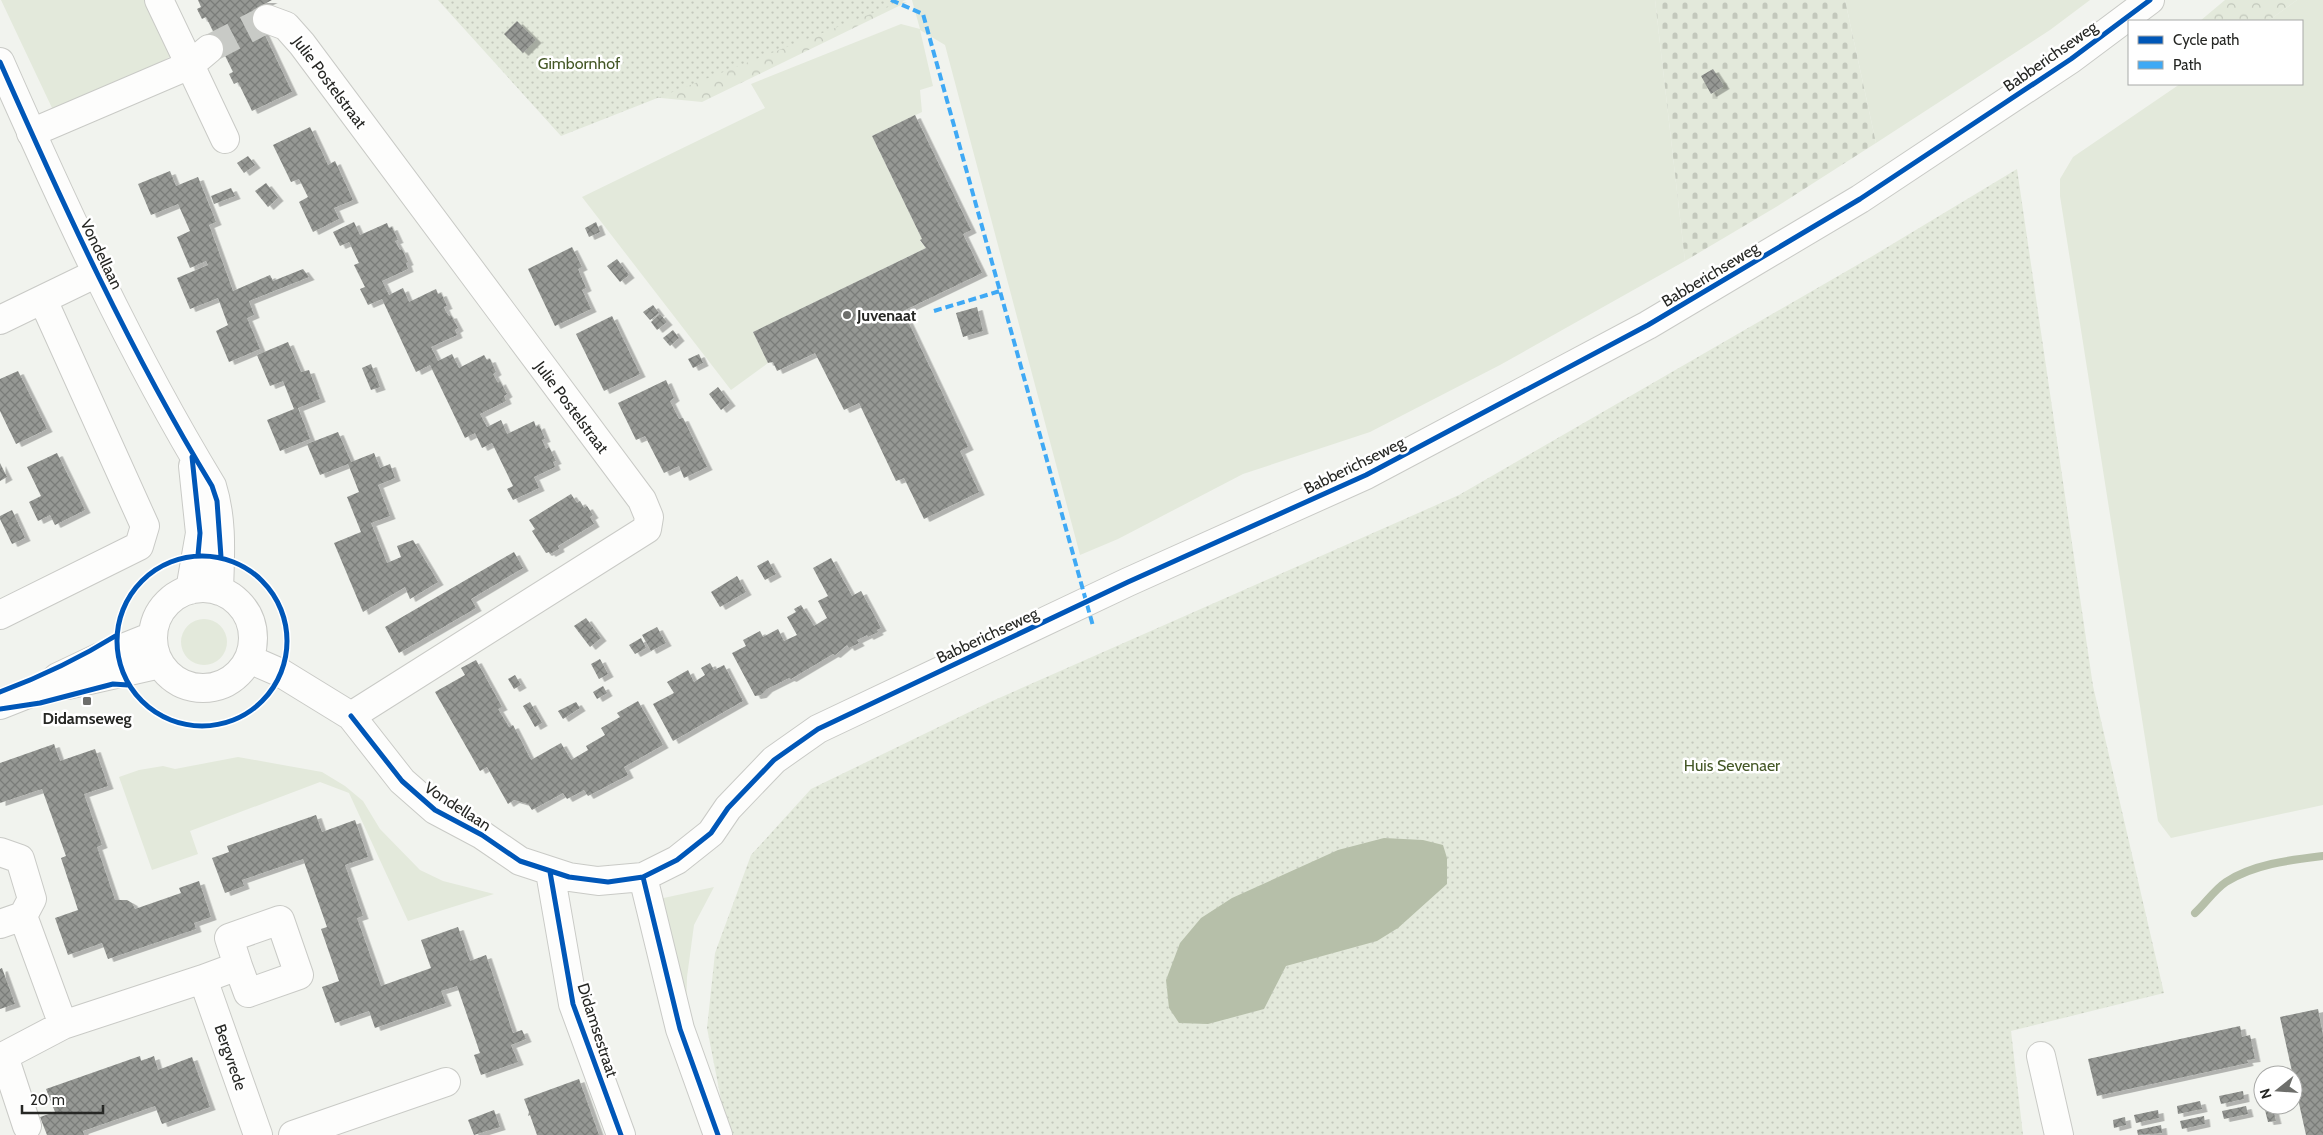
<svg xmlns="http://www.w3.org/2000/svg" width="2323" height="1135" font-family="Cabin,sans-serif">
<style>
.grass{fill:#e3e9db}
.forest{fill:url(#forest-crowns)}
.cemetery{fill:url(#cemetery-stones)}
.park{fill:url(#park-dots)}
.water{fill:#b6bfa9}
.lines{fill:none;stroke-linecap:round;stroke-linejoin:round}
.stream{stroke:#b6bfa9;stroke-width:8}
.building{fill:url(#building-cross-hatch);filter:url(#shadow)}
.street-tunnel{stroke:#c8cac6;stroke-width:28;stroke-dasharray:28 14;stroke-linecap:butt}
.street-casing{stroke:#c9cac6;stroke-width:30}
.secondary-casing{stroke:#c9cac6;stroke-width:30}
.street{stroke:#fdfdfc;stroke-width:28}
.secondary{stroke:#fdfdfc;stroke-width:28}
.quiet{stroke:#3fa9f5;stroke-width:4;stroke-dasharray:8 4;stroke-linecap:butt}
.cycleway-casing{stroke:#fff;stroke-width:8}
.cycleway{stroke:#0057b8;stroke-width:5}
.poi-dot{fill:#6d6e6b;stroke:#fff;stroke-width:2}
.labels{text-anchor:middle;stroke-width:5;stroke-linejoin:round;paint-order:stroke}
.street-label{font-size:16px;fill:#262724;stroke:#fff}
.park-label{font-size:16px;fill:#445726;stroke:#fff}
.poi-label{font-size:16px;font-weight:bold;fill:#262724;stroke:#fff;text-anchor:start}
</style>
<defs>
<pattern id="forest-crowns" width="20" height="18" patternUnits="userSpaceOnUse" patternTransform="scale(1.25)"><rect width="20" height="18" fill="#e3e9db"/><path d="M2 6a3 3 0 1 1 6 0M12 15a3 3 0 1 1 6 0" fill="none" stroke="#c3c8bc"/></pattern>
<pattern id="cemetery-stones" width="16" height="16" patternUnits="userSpaceOnUse" patternTransform="scale(1.25)"><rect width="16" height="16" fill="#e3e9db"/><path d="M2 7V4a2 2 0 0 1 4 0v3zM10 15v-3a2 2 0 0 1 4 0v3z" fill="#c3c8bc"/></pattern>
<pattern id="park-dots" width="8" height="8" patternUnits="userSpaceOnUse" patternTransform="scale(1.25)"><rect width="8" height="8" fill="#e3e9db"/><path d="M2 2h.1M6 6h.1" fill="none" stroke="#c3c8bc" stroke-width="1.8" stroke-linecap="round"/></pattern>
<pattern id="building-cross-hatch" width="8" height="8" patternUnits="userSpaceOnUse" patternTransform="scale(1.25)"><rect width="8" height="8" fill="#969894"/><path d="M0 0l8 8M0 8l8-8" fill="none" stroke="#7a7c79"/></pattern>
<filter id="shadow"><feDropShadow dx="5.5" dy="3" stdDeviation="0" flood-color="#0004"/></filter>
</defs>
<rect width="100%" height="100%" fill="#f1f3ee"/>
<!-- grass -->
<path class="grass" d="M 1,0 L 145,0 L 171,56 L 114,90 L 53,110 Z
M 912,0 L 1655,0 L 1685,261 L 1500,365 L 1370,432 L 1243,474 L 1118,539 L 1080,555 L 945,45 L 920,30 L 933,86 L 920,90 L 922,112 L 872,136 L 922,239 L 920,241 L 926,248 L 753,332 L 768,363 L 731,390 L 582,197 L 765,108 L 751,84 L 901,24 L 920,29 Z
M 1845,0 L 2090,0 L 2050,30 L 1876,143 Z
M 2297,0 L 2323,0 L 2323,805 L 2171,838 L 2158,821 L 2060,196 L 2060,179 L 2073,157 L 2180,84 L 2302,84 L 2302,21 L 2268,21 Z
M181 642a23 23 0 1 1 46 0a23 23 0 1 1-46 0Z
M 238,757 L 322,772 L 345,786 L 363,801 L 380,829 L 420,870 L 443,881 L 494,894 L 408,921 L 349,793 L 320,782 L 190,831 L 198,854 L 152,870 L 119,777 L 139,770 L 163,766 L 175,769 Z
M 714,887 L 694,925 L 687,977 L 686,1013 L 659,899 Z"/>
<!-- forest -->
<path class="forest" d="M 800,0 L 907,2 L 702,102 L 620,94 Z
M 2225,0 L 2297,0 L 2268,21 L 2200,21 Z"/>
<!-- cemetery -->
<path class="cemetery" d="M 1655,0 L 1845,0 L 1876,143 L 1776,207 L 1685,261 Z"/>
<!-- park -->
<path class="park" d="M 438,0 L 906,0 L 561,136 Z
M 2017,169 L 2093,686 L 2164,993 L 2011,1031 L 2023,1135 L 728,1135 L 707,1028 L 715,953 L 751,855 L 811,789 L 990,702 L 1459,495 L 1871,257 Z"/>
<!-- water -->
<path class="water" d="M 1384,838 L 1423,840 L 1443,845 L 1447,858 L 1447,884 L 1398,928 L 1377,941 L 1286,966 L 1264,1009 L 1208,1024 L 1179,1023 L 1169,1008 L 1166,980 L 1180,943 L 1201,918 L 1232,898 L 1338,850 Z"/>
<g class="lines">
<!-- stream -->
<path class="stream" d="M 2195,913 C 2205,904 2214,890 2226,882 C 2254,864 2290,860 2323,856"/>
</g>
<!-- building -->
<path class="building" d="M 198,0 L 272,0 L 253,10 L 292,92 L 252,111 L 238,82 L 234,84 L 229,74 L 233,72 L 206,17 L 202,19 L 197,9 L 201,7 Z
M 517,21 L 536,40 L 523,53 L 504,34 Z
M 1713,69 L 1724,86 L 1711,94 L 1701,76 Z
M 915,115 L 971,230 L 963,234 L 982,273 L 903,311 L 968,447 L 960,451 L 979,492 L 924,519 L 904,478 L 896,481 L 859,403 L 844,410 L 815,353 L 777,371 L 773,362 L 768,363 L 753,332 L 926,248 L 920,240 L 922,239 L 872,136 Z
M 310,127 L 328,165 L 335,161 L 353,200 L 334,208 L 339,219 L 313,232 L 299,202 L 308,197 L 299,179 L 291,182 L 273,145 Z
M 248,156 L 255,165 L 244,173 L 237,163 Z
M 170,171 L 176,186 L 198,177 L 216,222 L 209,225 L 233,291 L 270,275 L 273,281 L 303,269 L 309,277 L 249,301 L 254,315 L 247,318 L 260,349 L 229,362 L 216,331 L 228,325 L 218,298 L 190,309 L 177,278 L 208,265 L 206,261 L 190,268 L 177,237 L 190,231 L 178,204 L 151,215 L 138,184 Z
M 266,183 L 278,198 L 268,207 L 255,191 Z
M 231,188 L 235,196 L 214,204 L 211,196 Z
M 354,222 L 360,235 L 387,223 L 389,228 L 392,227 L 398,240 L 395,241 L 400,250 L 402,249 L 408,262 L 406,263 L 408,269 L 382,281 L 389,295 L 403,288 L 409,302 L 436,289 L 438,294 L 441,293 L 447,306 L 444,307 L 446,312 L 449,316 L 451,315 L 458,328 L 455,330 L 457,335 L 431,347 L 438,361 L 452,354 L 459,368 L 484,355 L 487,360 L 490,359 L 496,372 L 493,374 L 498,383 L 500,381 L 507,394 L 504,396 L 506,401 L 480,414 L 487,427 L 501,420 L 507,434 L 534,421 L 536,427 L 539,425 L 545,439 L 542,440 L 546,449 L 549,447 L 556,461 L 553,462 L 555,467 L 534,477 L 539,488 L 513,500 L 507,489 L 513,486 L 492,443 L 482,448 L 475,433 L 465,438 L 430,365 L 416,372 L 382,299 L 368,305 L 360,289 L 365,287 L 354,265 L 359,263 L 349,242 L 340,246 L 333,232 Z
M 596,222 L 600,232 L 589,237 L 585,228 Z
M 572,247 L 582,267 L 578,269 L 586,288 L 582,290 L 591,309 L 555,326 L 528,269 Z
M 617,259 L 629,275 L 620,282 L 607,266 Z
M 653,305 L 659,313 L 650,320 L 643,312 Z
M 977,307 L 983,331 L 963,337 L 956,313 Z
M 660,314 L 667,322 L 657,330 L 651,322 Z
M 612,316 L 640,374 L 604,391 L 576,334 Z
M 673,330 L 679,338 L 670,346 L 663,338 Z
M 288,342 L 301,372 L 309,370 L 320,399 L 298,408 L 310,439 L 280,451 L 267,420 L 294,409 L 283,381 L 270,386 L 257,355 Z
M 699,354 L 703,363 L 693,368 L 688,359 Z
M 371,364 L 380,387 L 371,390 L 362,368 Z
M 18,371 L 47,429 L 16,444 L 0,411 L 0,379 Z
M 666,380 L 674,398 L 670,401 L 679,419 L 683,418 L 707,467 L 684,478 L 679,466 L 664,473 L 645,436 L 636,440 L 618,403 Z
M 718,387 L 730,403 L 721,410 L 709,394 Z
M 338,432 L 351,462 L 374,453 L 380,468 L 390,464 L 395,478 L 378,485 L 390,516 L 371,523 L 387,563 L 401,557 L 397,546 L 413,540 L 438,582 L 410,599 L 405,587 L 363,612 L 334,543 L 361,532 L 347,497 L 359,492 L 348,464 L 320,475 L 307,444 Z
M 57,453 L 85,510 L 55,525 L 50,515 L 38,521 L 29,502 L 41,496 L 27,467 Z
M 0,463 L 7,477 L 0,481 Z
M 571,494 L 577,503 L 580,501 L 584,508 L 587,506 L 593,515 L 590,517 L 594,524 L 558,546 L 559,549 L 550,554 L 549,552 L 546,553 L 532,531 L 535,529 L 529,520 Z
M 12,510 L 25,538 L 12,544 L 0,519 L 0,516 Z
M 514,552 L 523,568 L 471,599 L 476,608 L 399,653 L 385,627 Z
M 831,558 L 852,596 L 861,591 L 881,628 L 877,630 L 878,632 L 868,637 L 867,635 L 857,640 L 859,643 L 849,648 L 847,645 L 835,655 L 833,654 L 791,679 L 789,678 L 767,689 L 761,695 L 755,696 L 732,653 L 746,646 L 743,640 L 760,631 L 763,637 L 778,629 L 784,641 L 797,635 L 787,617 L 796,612 L 794,609 L 801,605 L 814,626 L 827,618 L 818,601 L 828,596 L 813,568 Z
M 768,560 L 776,574 L 765,580 L 757,566 Z
M 737,576 L 746,592 L 720,607 L 711,592 Z
M 586,618 L 601,638 L 590,647 L 574,626 Z
M 657,627 L 666,643 L 651,651 L 642,635 Z
M 641,638 L 646,648 L 635,654 L 629,645 Z
M 600,659 L 608,674 L 599,679 L 591,664 Z
M 476,660 L 502,707 L 498,709 L 509,727 L 513,725 L 531,760 L 561,743 L 571,760 L 588,750 L 586,746 L 605,735 L 601,728 L 620,717 L 617,713 L 638,701 L 663,745 L 624,767 L 628,775 L 588,796 L 584,790 L 567,799 L 563,793 L 532,810 L 528,804 L 514,800 L 508,804 L 487,767 L 480,771 L 435,692 L 465,675 L 461,668 Z
M 710,663 L 714,670 L 724,665 L 743,701 L 673,741 L 653,704 L 674,693 L 667,682 L 688,670 L 694,682 L 705,675 L 701,668 Z
M 515,675 L 521,685 L 514,689 L 508,679 Z
M 603,686 L 607,693 L 597,699 L 593,692 Z
M 530,702 L 542,723 L 535,727 L 523,706 Z
M 576,702 L 580,708 L 563,719 L 558,711 Z
M 54,744 L 60,761 L 95,749 L 108,786 L 84,794 L 102,845 L 97,847 L 115,900 L 127,900 L 132,903 L 135,909 L 181,893 L 179,888 L 199,881 L 211,917 L 194,923 L 196,929 L 108,959 L 102,943 L 68,955 L 55,918 L 78,910 L 61,858 L 66,856 L 42,789 L 0,803 L 0,763 Z
M 316,815 L 322,832 L 355,820 L 368,857 L 345,865 L 363,916 L 357,918 L 381,986 L 431,968 L 421,940 L 458,927 L 470,961 L 486,955 L 513,1033 L 522,1030 L 526,1039 L 511,1045 L 518,1062 L 481,1075 L 474,1055 L 480,1053 L 457,986 L 441,991 L 446,1003 L 375,1028 L 369,1011 L 335,1023 L 322,987 L 339,981 L 321,929 L 327,927 L 303,859 L 242,880 L 244,886 L 225,893 L 212,858 L 229,852 L 227,846 Z
M 2,968 L 15,1004 L 0,1009 L 0,969 Z
M 2318,1009 L 2323,1035 L 2323,1135 L 2306,1135 L 2280,1017 Z
M 2240,1026 L 2242,1037 L 2250,1035 L 2255,1059 L 2247,1060 L 2248,1063 L 2097,1096 L 2088,1059 Z
M 140,1056 L 141,1061 L 154,1056 L 158,1070 L 192,1057 L 210,1107 L 162,1124 L 155,1106 L 83,1131 L 84,1135 L 47,1135 L 40,1117 L 55,1112 L 46,1089 Z
M 579,1079 L 599,1135 L 537,1135 L 530,1115 L 528,1116 L 529,1112 L 524,1099 Z
M 2243,1091 L 2244,1099 L 2221,1104 L 2219,1096 Z
M 2200,1101 L 2202,1109 L 2178,1114 L 2177,1106 Z
M 2246,1106 L 2248,1114 L 2224,1119 L 2222,1111 Z
M 2273,1109 L 2276,1121 L 2268,1122 L 2265,1110 Z
M 494,1110 L 500,1127 L 474,1135 L 468,1120 Z
M 2158,1110 L 2159,1118 L 2136,1123 L 2134,1115 Z
M 2204,1116 L 2205,1124 L 2182,1129 L 2180,1121 Z
M 2125,1117 L 2126,1125 L 2114,1128 L 2113,1120 Z
M 2161,1125 L 2162,1133 L 2138,1135 L 2137,1130 Z"/>
<g class="lines">
<!-- street-tunnel -->
<path class="street-tunnel" d="M 209,49 L 267,19"/>
<defs>
<path id="street" d="M 267,19 L 286,26 L 302,44 L 642,500 L 649,517 L 647,529 L 351,716
M 209,49 L 190,65 L 225,139
M 31,133 L 190,65 L 159,0
M 0,320 L 97,273
M 0,615 L 139,546 L 145,526 L 43,300
M 249,659 L 281,673 L 351,716 L 402,781 L 435,810 L 482,835 L 520,861 L 569,877 L 598,881 L 643,877 L 677,860 L 711,833 L 728,808 L 774,760 L 818,729 L 1128,582 L 1366,475 L 1648,325 L 1860,199 L 2071,59 L 2150,0
M 0,852 L 20,859 L 32,899 L 23,916 L 0,924
M 550,872 L 573,1004 L 621,1135
M 643,877 L 680,1029 L 718,1135
M 23,916 L 63,1025
M 203,979 L 238,966 L 248,993 L 299,975 L 280,920 L 229,938 L 238,966
M 4,1056 L 27,1126
M 2041,1056 L 2059,1135
M 0,1063 L 4,1056 L 63,1025 L 203,979 L 258,1135
M 293,1135 L 446,1082"/>
<path id="secondary" d="M 0,62 C 64,207 130,351 212,486 C 223,521 220,556 219,591
M153 638a50 50 0 1 1 100 0a50 50 0 1 1-100 0Z
M 190,590 L 200,533 L 193,466
M 67,685 L 160,664
M 0,705 L 48,686 L 58,677 L 98,658 L 153,636"/>
</defs>
<!-- street casing -->
<use href="#street" class="street-casing"/>
<!-- secondary casing -->
<use href="#secondary" class="secondary-casing"/>
<!-- street -->
<use href="#street" class="street"/>
<!-- secondary -->
<use href="#secondary" class="secondary"/>
<!-- quiet -->
<path class="quiet" d="M 891,0 L 923,14 L 1093,626
M 934,311 L 1000,291"/>
<defs>
<path id="cycleway" d="M 0,62 C 64,207 130,351 212,486 L 217,501 L 221,557
M 192,457 L 200,533 L 198,555
M117 641a85 85 0 1 1 170 0a85 85 0 1 1-170 0Z
M 0,692 C 40,677 80,658 117,635
M 0,709 L 40,703 L 113,684 L 128,685
M 351,716 L 402,781 L 435,810 L 482,835 L 520,861 L 569,877 L 608,882 L 643,877 L 677,860 L 711,833 L 728,808 L 774,760 L 818,729 L 1128,582 L 1366,475 L 1648,325 L 1860,199 L 2071,59 L 2150,0
M 550,872 L 573,1004 L 621,1135
M 643,877 L 680,1029 L 718,1135"/>
</defs>
<!-- cycleway casing -->
<use href="#cycleway" class="cycleway-casing"/>
<!-- cycleway -->
<use href="#cycleway" class="cycleway"/>
</g>
<!-- markers -->
<g class="poi-dot">
<circle cx="847" cy="315" r="5"/>
<rect x="82" y="696" width="10" height="10" rx="2.5"/>
</g>
<g class="labels">
<!-- street labels -->
<g class="street-label">
<text transform="translate(2050 56) rotate(-35)" y="6">Babberichseweg</text>
<text transform="translate(330 82) rotate(53)" y="6">Julie Postelstraat</text>
<text transform="translate(102 254) rotate(64)" y="6">Vondellaan</text>
<text transform="translate(1710 274) rotate(-31)" y="6">Babberichseweg</text>
<text transform="translate(572 407) rotate(53)" y="6">Julie Postelstraat</text>
<text transform="translate(1354 465) rotate(-26)" y="6">Babberichseweg</text>
<text transform="translate(987 635) rotate(-25)" y="6">Babberichseweg</text>
<text transform="translate(458 806) rotate(33)" y="6">Vondellaan</text>
<text transform="translate(598 1030) rotate(72)" y="6">Didamsestraat</text>
<text transform="translate(231 1057) rotate(71)" y="6">Bergvrede</text>
</g>
<!-- park labels -->
<g class="park-label">
<text x="579" y="69">Gimbornhof</text>
<text x="1732" y="771">Huis Sevenaer</text>
</g>
<!-- poi labels -->
<g class="poi-label">
<text x="857" y="321">Juvenaat</text>
<text x="87" y="724" text-anchor="middle">Didamseweg</text>
</g>
</g>
<!-- legend -->
<rect x="2128" y="20" width="175" height="65" fill="#ffffff" stroke="#a8a9a7"/>
<rect x="2138" y="36" width="25" height="8" fill="#0057b8" stroke="#a8a9a7"/>
<text x="2173" y="45" font-size="15" fill="#262724">Cycle path</text>
<rect x="2138" y="61" width="25" height="8" fill="#3fa9f5" stroke="#a8a9a7"/>
<text x="2173" y="70" font-size="15" fill="#262724">Path</text>
<!-- north arrow -->
<g transform="translate(2278 1090) rotate(253)"><circle r="24" fill="#ffffff" stroke="#a8a9a7"/>
<path d="M0-4L9 19L0 12L-9 19Z" fill="#6d6e6b"/>
<text y="-8" font-size="14" font-weight="bold" text-anchor="middle" fill="#262724">N</text>
</g>
<!-- scale -->
<path d="M22 1105v8h81v-8" fill="none" stroke="#262724" stroke-width="2.5"/>
<text x="30" y="1105" font-size="15" fill="#262724" stroke="#ffffff" stroke-width="4" paint-order="stroke">20 m</text>
</svg>
